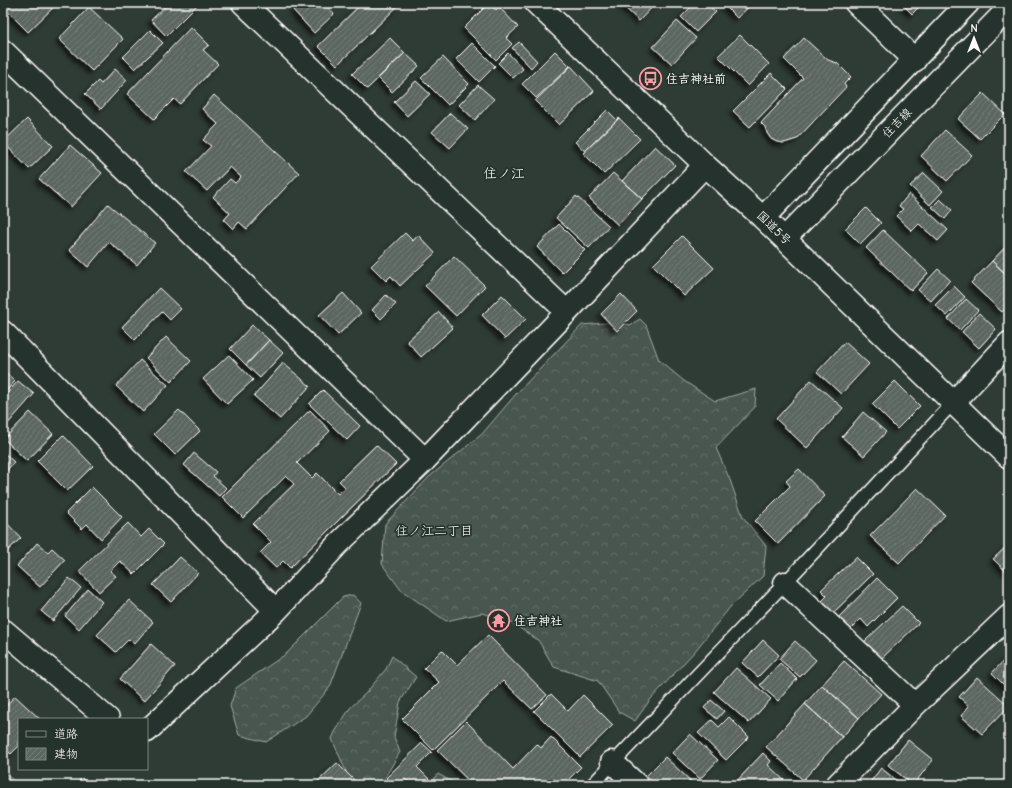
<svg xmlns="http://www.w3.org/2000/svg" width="1012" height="788" font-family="'Comic Neue','Klee One',sans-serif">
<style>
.forest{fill:url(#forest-crowns);stroke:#a4aaa7}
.building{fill:url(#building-hatch);stroke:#fff;filter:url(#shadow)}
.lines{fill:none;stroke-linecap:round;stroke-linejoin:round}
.lane-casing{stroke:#fff;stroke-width:15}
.street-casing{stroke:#fff;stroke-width:25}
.secondary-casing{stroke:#fff;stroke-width:25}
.highway-casing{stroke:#fff;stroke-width:25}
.lane{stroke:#26332d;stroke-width:12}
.street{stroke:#26332d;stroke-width:22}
.secondary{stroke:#26332d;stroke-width:22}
.highway{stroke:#26332d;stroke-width:22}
.labels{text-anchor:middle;stroke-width:3.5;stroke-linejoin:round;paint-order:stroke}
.poi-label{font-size:12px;font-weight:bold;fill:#fff;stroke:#26332d;text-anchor:start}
.street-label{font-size:12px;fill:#fff;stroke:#26332d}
.neighbourhood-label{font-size:13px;fill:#fff;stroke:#26332d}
.quarter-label{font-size:14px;fill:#fff;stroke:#26332d}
</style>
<defs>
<pattern id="forest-crowns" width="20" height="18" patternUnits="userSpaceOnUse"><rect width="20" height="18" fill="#4a544f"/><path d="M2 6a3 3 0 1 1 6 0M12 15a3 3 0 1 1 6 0" fill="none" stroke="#656e69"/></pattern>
<pattern id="building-hatch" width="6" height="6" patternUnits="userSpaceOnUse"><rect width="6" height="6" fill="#5b6661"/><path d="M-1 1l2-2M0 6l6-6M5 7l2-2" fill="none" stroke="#747d79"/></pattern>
<filter id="shadow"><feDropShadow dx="-3.5" dy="3.5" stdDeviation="2" flood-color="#0009"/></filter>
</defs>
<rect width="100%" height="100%" fill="#2f3b35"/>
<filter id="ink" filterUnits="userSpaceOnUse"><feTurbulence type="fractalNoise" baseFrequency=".025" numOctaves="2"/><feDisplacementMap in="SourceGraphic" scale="8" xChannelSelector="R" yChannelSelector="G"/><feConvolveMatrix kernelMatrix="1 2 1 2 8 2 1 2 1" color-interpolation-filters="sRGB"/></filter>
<g filter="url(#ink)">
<!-- forest -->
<path class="forest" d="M 640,319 L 646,325 L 659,360 L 684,381 L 715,401 L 756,389 L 755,407 L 716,448 L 730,480 L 743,517 L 766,546 L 763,576 L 731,606 L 695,651 L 650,700 L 635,721 L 619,712 L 598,681 L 554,667 L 538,640 L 507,620 L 482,613 L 446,621 L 401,590 L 382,564 L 385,524 L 429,477 L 482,434 L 516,394 L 582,325 L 615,322 L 630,325 Z
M 353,595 L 361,603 L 330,687 L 306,716 L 266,742 L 239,735 L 230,706 L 236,688 L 286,654 L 343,597 Z
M 392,656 L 416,677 L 400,702 L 394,737 L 400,752 L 383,781 L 387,785 L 352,785 L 332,739 L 335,732 L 350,708 L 366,693 L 386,669 Z
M 3,771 L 18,785 L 3,785 Z
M 438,774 L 458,785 L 430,785 Z"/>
<!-- building -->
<path class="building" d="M 4,3 L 58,3 L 28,32 L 3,7 Z
M 169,3 L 199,3 L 166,36 L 151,20 Z
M 300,3 L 324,3 L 334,14 L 314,33 L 293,10 Z
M 362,3 L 396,3 L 398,6 L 337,65 L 318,46 Z
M 489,3 L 496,10 L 499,7 L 518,27 L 506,38 L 512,44 L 496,60 L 464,28 Z
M 624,3 L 656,3 L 639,21 L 622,5 Z
M 695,3 L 706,3 L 716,12 L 696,32 L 681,17 Z
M 722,3 L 753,3 L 737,18 Z
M 901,3 L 923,3 L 912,14 Z
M 89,7 L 123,39 L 92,71 L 59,39 Z
M 677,21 L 696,38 L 672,64 L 653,47 Z
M 191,27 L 209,45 L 203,50 L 218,64 L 180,104 L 174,99 L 154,119 L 127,94 Z
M 150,30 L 163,43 L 135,69 L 123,57 Z
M 740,35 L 769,64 L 748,86 L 718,56 Z
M 390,38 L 405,53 L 367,89 L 352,74 Z
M 804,38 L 828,60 L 837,63 L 851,77 L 844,84 L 846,87 L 797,139 L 784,143 L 777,142 L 771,139 L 767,133 L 765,127 L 761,123 L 803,78 L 784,59 Z
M 519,42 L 537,61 L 531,68 L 512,48 Z
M 472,43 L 495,66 L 479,82 L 456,59 Z
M 555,51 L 570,66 L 536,98 L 522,84 Z
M 405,53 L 419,66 L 392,92 L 378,78 Z
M 508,53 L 523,69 L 513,78 L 498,63 Z
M 443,57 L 469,84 L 448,105 L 421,78 Z
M 571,66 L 594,91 L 559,125 L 535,101 Z
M 115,69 L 127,80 L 101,109 L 85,94 L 98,81 L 101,84 Z
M 771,73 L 787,89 L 750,127 L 733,111 Z
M 416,81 L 430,94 L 407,116 L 394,102 Z
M 478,85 L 494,99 L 475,120 L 459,105 Z
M 983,93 L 1005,114 L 980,139 L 958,119 Z
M 214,95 L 299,173 L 247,229 L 239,222 L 233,229 L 224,220 L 230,213 L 213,197 L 230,179 L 235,183 L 241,177 L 230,167 L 207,191 L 186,172 L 211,146 L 203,140 L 218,124 L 202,109 Z
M 607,110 L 617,120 L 585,151 L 575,142 Z
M 450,113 L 468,129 L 450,148 L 432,132 Z
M 619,118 L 640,139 L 604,174 L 583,153 Z
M 27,119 L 53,146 L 29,169 L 3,142 Z
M 945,130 L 972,155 L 947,181 L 921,156 Z
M 70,145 L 102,173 L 71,207 L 39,179 Z
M 655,146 L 675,165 L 642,199 L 622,181 Z
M 613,173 L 642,199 L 618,225 L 589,198 Z
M 924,173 L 943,191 L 930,205 L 910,186 Z
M 909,194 L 948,230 L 938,241 L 919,224 L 912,231 L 896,216 L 903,209 L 899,206 Z
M 576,196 L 609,226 L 589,248 L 556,218 Z
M 940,199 L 952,210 L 945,219 L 932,207 Z
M 108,204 L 155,243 L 137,265 L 109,242 L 88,267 L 69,250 Z
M 866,208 L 881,223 L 860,244 L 845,229 Z
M 559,224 L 585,250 L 562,273 L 537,247 Z
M 883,230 L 928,273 L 911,291 L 866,248 Z
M 405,233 L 413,241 L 418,235 L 435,253 L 400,286 L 391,276 L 386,281 L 371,266 Z
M 682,236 L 714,268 L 684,296 L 653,265 Z
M 1009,243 L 1009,277 L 992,261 Z
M 454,256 L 485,286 L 456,316 L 425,286 Z
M 992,261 L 1009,277 L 1009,304 L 1002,312 L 971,283 Z
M 938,269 L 950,280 L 931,301 L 918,290 Z
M 954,286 L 965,297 L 947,316 L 935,305 Z
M 159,288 L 181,309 L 170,320 L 162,312 L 135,340 L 122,327 Z
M 343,293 L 361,313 L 338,335 L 319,315 Z
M 621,294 L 637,311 L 617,331 L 601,314 Z
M 386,295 L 396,304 L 381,319 L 372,310 Z
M 502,295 L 526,319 L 505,339 L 482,315 Z
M 966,299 L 978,310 L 960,330 L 948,319 Z
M 439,312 L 453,328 L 421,357 L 407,341 Z
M 979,313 L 996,329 L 979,348 L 962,332 Z
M 252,325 L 269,340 L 246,365 L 230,349 Z
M 166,337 L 191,361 L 171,382 L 146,358 Z
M 269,340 L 283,353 L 260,378 L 246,365 Z
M 845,342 L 869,364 L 841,394 L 817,372 Z
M 229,355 L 253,380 L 227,404 L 203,379 Z
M 140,360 L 168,385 L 143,412 L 116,386 Z
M 283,363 L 310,386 L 280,419 L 254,396 Z
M 3,370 L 15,381 L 3,395 Z
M 811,380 L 843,408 L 807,448 L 776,419 Z
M 18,381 L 34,394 L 5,427 L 3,425 L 3,398 Z
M 895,381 L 920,406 L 897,429 L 872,404 Z
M 323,390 L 360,426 L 347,440 L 309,404 Z
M 179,410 L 200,431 L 175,455 L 154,434 Z
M 310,410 L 330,431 L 297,463 L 312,478 L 317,473 L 338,494 L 345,487 L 339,481 L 376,445 L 396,464 L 290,568 L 283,561 L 276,568 L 260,553 L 271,542 L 253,524 L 294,484 L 286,476 L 243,518 L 222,497 Z
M 30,412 L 53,434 L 27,461 L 4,439 Z
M 863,412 L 886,432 L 864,456 L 842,437 Z
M 63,435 L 93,466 L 67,491 L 37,461 Z
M 3,452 L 14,462 L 3,475 Z
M 194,453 L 216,472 L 213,476 L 226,488 L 219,496 L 184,465 Z
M 799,469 L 825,496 L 778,544 L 755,521 L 790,486 L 786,481 Z
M 92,487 L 122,517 L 101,539 L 87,524 L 82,529 L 66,513 Z
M 917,488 L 945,515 L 899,563 L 870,536 Z
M 3,519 L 21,538 L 3,555 Z
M 128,523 L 141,537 L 149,529 L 164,544 L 134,574 L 120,561 L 110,571 L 116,576 L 99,592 L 79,571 Z
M 37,543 L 48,552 L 52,548 L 65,560 L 40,587 L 17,566 Z
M 1009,544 L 1009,574 L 993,559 Z
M 180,557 L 198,573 L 171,602 L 153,585 Z
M 856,557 L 873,574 L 832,614 L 821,602 L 827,596 L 821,590 Z
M 69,578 L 81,588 L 53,621 L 41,611 Z
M 877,578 L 897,598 L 868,627 L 861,619 L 847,633 L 835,621 Z
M 88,589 L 102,602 L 79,629 L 65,616 Z
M 129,600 L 153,622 L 134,644 L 129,639 L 116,652 L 97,635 Z
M 902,606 L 919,623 L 880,660 L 864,642 Z
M 488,635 L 547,695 L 532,709 L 503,681 L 433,750 L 402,719 L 439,682 L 424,668 L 442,650 L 457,665 Z
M 763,640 L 779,655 L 758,677 L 742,663 Z
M 795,641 L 816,660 L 800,677 L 779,659 Z
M 151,644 L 175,666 L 144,701 L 120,679 Z
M 1009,655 L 1009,690 L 992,673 Z
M 844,661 L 881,694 L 859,718 L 822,685 Z
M 780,663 L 797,679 L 778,701 L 760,685 Z
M 736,668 L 771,699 L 749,723 L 714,692 Z
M 977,677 L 1009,706 L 982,734 L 961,716 L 969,706 L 959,697 Z
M 822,685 L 859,718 L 842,737 L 805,704 Z
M 551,694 L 568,711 L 583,695 L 613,725 L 580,757 L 534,711 Z
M 15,696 L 40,719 L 19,719 L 19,746 L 11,754 L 3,747 L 3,709 Z
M 711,700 L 724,711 L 717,719 L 704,708 Z
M 805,704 L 842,737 L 803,780 L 766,747 Z
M 729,717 L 749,737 L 726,760 L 698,733 L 712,720 L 719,727 Z
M 466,721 L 513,769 L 537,744 L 541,748 L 551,737 L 581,767 L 563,785 L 473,785 L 437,750 Z
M 690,734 L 718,760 L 700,779 L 672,753 Z
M 908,740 L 933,760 L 913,785 L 888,765 Z
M 422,743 L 432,752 L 417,767 L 430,780 L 424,785 L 411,785 L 405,779 L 398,785 L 393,785 L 386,778 Z
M 763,753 L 771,761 L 768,765 L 789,785 L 733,785 Z
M 665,757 L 695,785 L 656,785 L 646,776 Z
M 337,763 L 359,785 L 314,785 Z
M 881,768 L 902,785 L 868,785 Z
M 82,778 L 89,785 L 75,785 Z"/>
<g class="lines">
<defs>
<path id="lane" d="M 592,785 L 785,583 L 954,402"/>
<path id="street" d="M 243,3 L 567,312
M 856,3 L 915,60
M 3,51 L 425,460
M 3,332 L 276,611
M 954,402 L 1009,343
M 785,583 L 915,705
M 3,630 L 108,719
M 147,731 L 276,611 L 338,544 L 425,460 L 567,312 L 705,165
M 612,762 L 637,785
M 837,785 L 915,705 L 1009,616"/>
<path id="secondary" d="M 763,218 L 968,3
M 785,238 L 1009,8"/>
<path id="highway" d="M 536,3 L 705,165 L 763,218 L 1009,457"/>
</defs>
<!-- lane casing -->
<use href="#lane" class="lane-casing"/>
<!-- street casing -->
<use href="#street" class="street-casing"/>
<!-- secondary casing -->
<use href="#secondary" class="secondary-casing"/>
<!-- highway casing -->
<use href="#highway" class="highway-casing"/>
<!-- lane -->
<use href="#lane" class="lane"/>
<!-- street -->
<use href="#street" class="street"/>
<!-- secondary -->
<use href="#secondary" class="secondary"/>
<!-- highway -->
<use href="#highway" class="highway"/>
</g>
</g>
<!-- icons -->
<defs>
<symbol id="bus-ring" viewBox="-11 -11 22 22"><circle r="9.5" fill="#26332d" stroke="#ff9aa2" stroke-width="1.5"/><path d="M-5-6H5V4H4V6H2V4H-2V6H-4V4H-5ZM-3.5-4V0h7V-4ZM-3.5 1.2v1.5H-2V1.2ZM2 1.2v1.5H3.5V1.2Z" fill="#ff9aa2"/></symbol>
<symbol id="temple-ring" viewBox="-11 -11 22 22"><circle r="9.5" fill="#26332d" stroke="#ff9aa2" stroke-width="1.5"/><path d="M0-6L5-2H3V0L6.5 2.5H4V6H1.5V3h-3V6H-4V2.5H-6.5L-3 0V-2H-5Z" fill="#ff9aa2"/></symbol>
</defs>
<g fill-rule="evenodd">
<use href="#bus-ring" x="638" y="66" width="25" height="25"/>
<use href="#temple-ring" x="486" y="608" width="25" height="25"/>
</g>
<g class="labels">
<!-- poi labels -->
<g class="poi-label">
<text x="666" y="83">住吉神社前</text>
<text x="514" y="625">住吉神社</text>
</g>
<!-- street labels -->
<g class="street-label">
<text transform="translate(897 123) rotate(-46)" y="4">住吉線</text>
<text transform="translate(774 228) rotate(44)" y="4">国道5号</text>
</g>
<!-- neighbourhood labels -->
<g class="neighbourhood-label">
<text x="434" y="535">住ノ江二丁目</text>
</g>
<!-- quarter labels -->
<g class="quarter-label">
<text x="504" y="178">住ノ江</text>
</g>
</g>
<!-- margin -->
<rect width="1012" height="788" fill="none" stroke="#26332d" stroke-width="16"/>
<rect x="8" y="8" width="996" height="772" fill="none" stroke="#fff" stroke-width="1.5" filter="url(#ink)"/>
<!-- legend -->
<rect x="18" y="718" width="130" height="52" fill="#26332d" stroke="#7d8581"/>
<rect x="26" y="731" width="20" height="6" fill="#26332d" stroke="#7d8581"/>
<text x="54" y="738" font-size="12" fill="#ffffff">道路</text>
<rect x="26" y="748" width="20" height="12" fill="url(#building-hatch)" stroke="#7d8581"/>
<text x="54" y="758" font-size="12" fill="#ffffff">建物</text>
<!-- north arrow -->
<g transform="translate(974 38)" stroke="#26332d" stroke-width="3" paint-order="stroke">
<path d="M0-3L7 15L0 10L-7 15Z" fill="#ffffff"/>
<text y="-6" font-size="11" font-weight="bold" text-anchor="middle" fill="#ffffff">N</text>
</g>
</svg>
